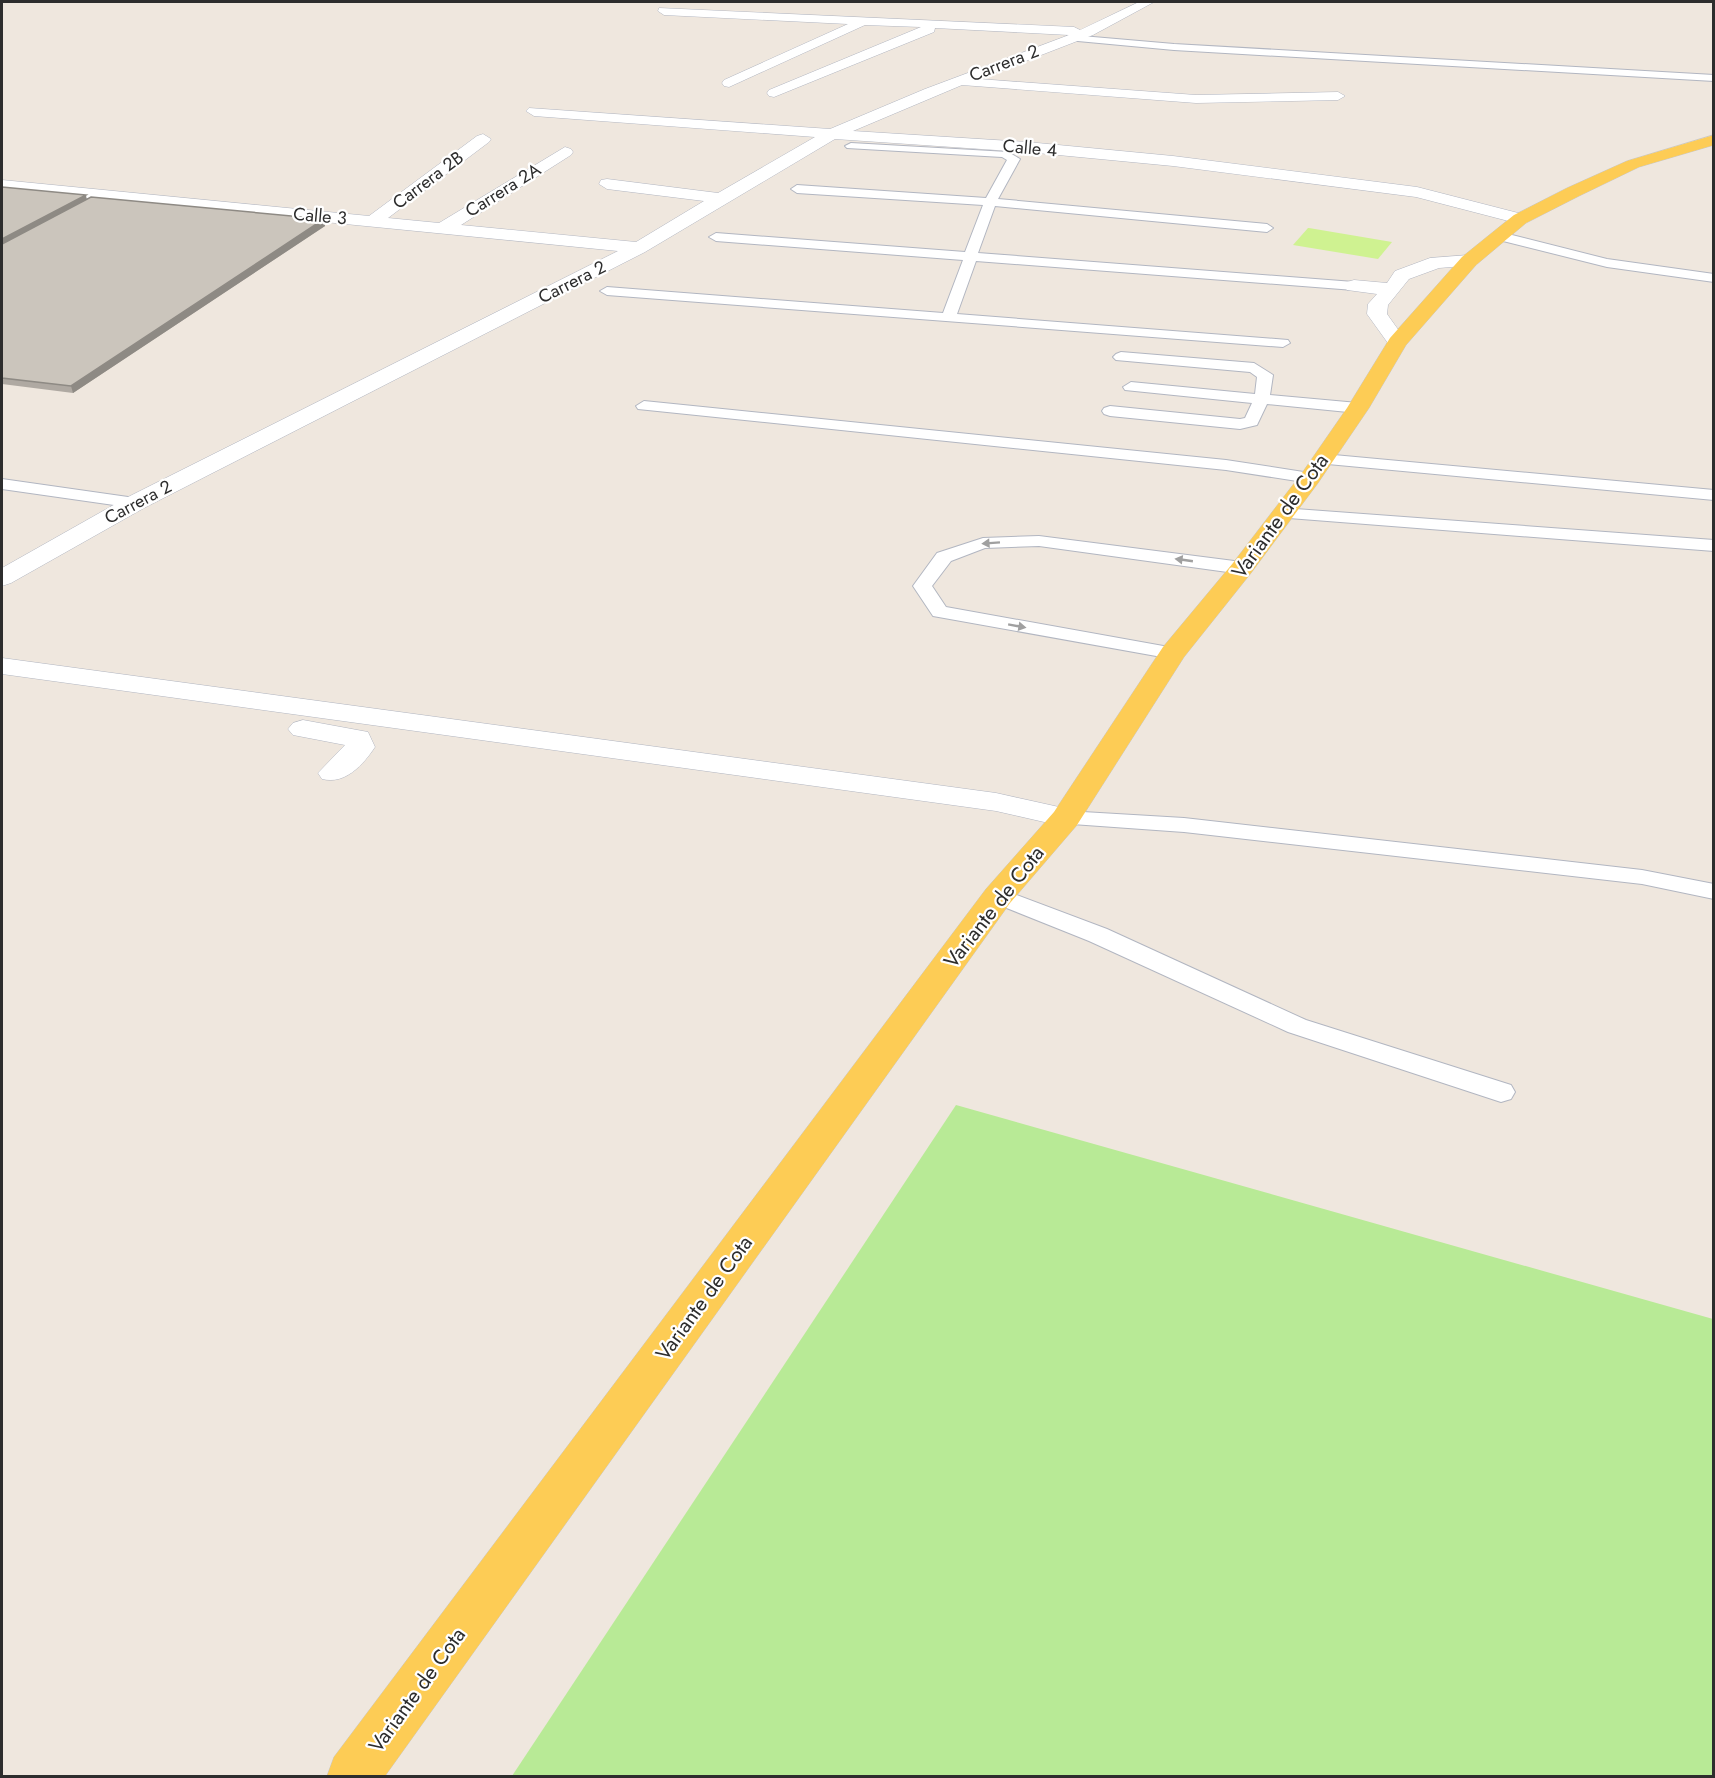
<svg xmlns="http://www.w3.org/2000/svg" width="1715" height="1778" font-family="Jost,sans-serif">
<style>
.green{fill:#b8ea96}
.pitch{fill:#cff291}
.lines{fill:none;stroke-linecap:round;stroke-linejoin:round}
.lane-casing{stroke:#b2b6c1;stroke-width:2}
.street-casing{stroke:#b2b6c1;stroke-width:1}
.primary-casing{stroke:#c8c8c8;stroke-width:1}
.lane{fill:#fff;fill-rule:evenodd}
.street{fill:#fff;fill-rule:evenodd}
.primary{fill:#fdcc55;fill-rule:evenodd}
.wall{fill:#afa9a2}
.shaded-wall{fill:#8e8a84}
.building{fill:#cbc5bc;stroke:#8e8a84;stroke-width:1.5}
.oneway{fill:#a0a0a0}
.labels{text-anchor:middle;stroke-width:4.5;stroke-linejoin:round;paint-order:stroke}
.far-street-label{font-size:18px;fill:#2d2d2d;stroke:#fff}
.street-label{font-size:21px;fill:#2d2d2d;stroke:#fff}
</style>
<rect width="100%" height="100%" fill="#efe7de"/>
<!-- green -->
<path class="green" d="M 956,1105 L 1713,1319 L 1713,1776 L 512,1776 Z"/>
<!-- pitch -->
<path class="pitch" d="M 1308,228 L 1309,228 L 1392,242 L 1378,259 L 1293,245 Z"/>
<g class="lines">
<defs>
<path id="lane" d="M 1070,35 L 1174,44 L 1714,75 L 1714,81 L 1174,50 L 1067,40 L 1067,36 Z
M 851,143 L 1008,152 L 1020,159 L 998,199 L 1267,224 L 1273,228 L 1267,232 L 995,206 L 978,253 L 1354,282 L 1361,286 L 1354,290 L 976,261 L 957,314 L 1288,340 L 1290,343 L 1283,347 L 607,295 L 600,291 L 607,287 L 943,313 L 963,260 L 716,241 L 709,237 L 716,233 L 965,252 L 983,205 L 797,193 L 791,189 L 797,185 L 986,198 L 1007,160 L 1002,157 L 847,148 L 845,146 Z
M 1500,232 L 1607,259 L 1714,274 L 1714,282 L 1607,267 L 1495,239 L 1493,236 Z
M 1121,352 L 1254,363 L 1273,375 L 1270,395 L 1358,403 L 1366,408 L 1358,413 L 1267,404 L 1257,425 L 1240,429 L 1110,416 L 1104,414 L 1102,411 L 1104,408 L 1110,406 L 1240,419 L 1245,418 L 1252,403 L 1125,390 L 1123,387 L 1131,382 L 1255,394 L 1257,377 L 1250,372 L 1116,360 L 1113,357 L 1116,354 Z
M 644,401 L 1226,460 L 1310,473 L 1316,474 L 1319,478 L 1316,482 L 1310,483 L 1226,470 L 638,409 L 636,406 Z
M 1323,454 L 1714,490 L 1714,500 L 1317,463 L 1315,459 Z
M 2,479 L 135,498 L 141,499 L 144,503 L 141,507 L 135,508 L 2,489 Z
M 1282,508 L 1714,540 L 1714,551 L 1276,517 L 1273,513 L 1276,509 Z
M 1039,536 L 1242,562 L 1249,564 L 1251,568 L 1249,572 L 1242,574 L 1039,546 L 985,548 L 951,561 L 932,586 L 946,607 L 1180,649 L 1183,653 L 1180,657 L 1173,659 L 933,616 L 913,586 L 937,553 L 983,538 Z
M 1066,811 L 1184,818 L 1642,870 L 1714,884 L 1714,899 L 1642,884 L 1184,832 L 1058,823 L 1055,818 L 1058,813 Z
M 998,888 L 1107,929 L 1306,1020 L 1511,1085 L 1515,1092 L 1511,1099 L 1501,1102 L 1288,1032 L 1089,941 L 989,901 L 986,896 L 989,891 Z"/>
<path id="street" d="M 1139,2 L 1154,2 L 1093,35 L 979,79 L 1196,95 L 1338,92 L 1345,96 L 1338,100 L 1196,103 L 962,85 L 853,131 L 1027,142 L 1173,156 L 1417,187 L 1526,215 L 1529,219 L 1526,223 L 1520,224 L 1416,197 L 1173,166 L 1027,152 L 835,139 L 645,252 L 144,508 L 11,583 L 2,586 L 2,568 L 126,498 L 618,251 L 2,190 L 2,180 L 369,216 L 477,136 L 483,134 L 491,139 L 489,142 L 388,218 L 439,223 L 565,147 L 571,149 L 573,152 L 571,155 L 461,225 L 636,242 L 704,201 L 607,189 L 599,184 L 601,180 L 607,179 L 718,193 L 815,137 L 534,116 L 526,111 L 529,108 L 830,129 L 925,89 L 1069,35 L 935,28 L 934,32 L 774,97 L 769,96 L 767,93 L 769,90 L 921,27 L 865,25 L 729,87 L 724,86 L 722,83 L 724,80 L 848,24 L 664,15 L 658,11 L 659,8 L 1074,27 L 1080,30 Z
M 1469,255 L 1476,257 L 1478,261 L 1476,265 L 1439,268 L 1409,279 L 1388,305 L 1387,314 L 1407,342 L 1404,346 L 1390,346 L 1367,314 L 1368,304 L 1377,294 L 1347,290 L 1344,286 L 1347,282 L 1354,280 L 1387,283 L 1395,271 L 1430,258 Z
M 2,658 L 996,793 L 1077,811 L 1082,818 L 1077,825 L 1066,827 L 996,811 L 2,674 Z
M 303,720 L 368,732 L 375,747 C 363,765 345,785 322,779 L 318,773 L 345,745 L 293,735 L 288,729 L 293,723 Z"/>
<path id="primary" d="M 1714,135 L 1714,145 L 1639,167 L 1579,196 L 1526,223 L 1476,265 L 1406,345 L 1369,408 L 1318,483 L 1251,573 L 1184,657 L 1077,825 L 1010,903 L 385,1776 L 327,1776 L 334,1757 L 986,889 L 1054,812 L 1163,647 L 1233,563 L 1302,473 L 1347,408 L 1390,338 L 1462,257 L 1514,215 L 1567,188 L 1627,161 Z"/>
</defs>
<!-- lane casing -->
<use href="#lane" class="lane-casing"/>
<!-- street casing -->
<use href="#street" class="street-casing"/>
<!-- primary casing -->
<use href="#primary" class="primary-casing"/>
<!-- lane -->
<use href="#lane" class="lane"/>
<!-- street -->
<use href="#street" class="street"/>
<!-- primary -->
<use href="#primary" class="primary"/>
</g>
<!-- wall -->
<path class="wall" d="M 2,187 L 87,199 L 324,219 L 325,226 L 73,393 L 2,384 Z"/>
<!-- shaded-wall -->
<path class="shaded-wall" d="M 86,195 L 87,201 L 2,247 L 2,239 Z
M 324,219 L 325,226 L 73,393 L 71,386 Z"/>
<!-- building -->
<path class="building" d="M 2,187 L 86,195 L 2,239 Z
M 91,197 L 324,219 L 71,386 L 2,378 L 2,244 Z"/>
<!-- one-way arrows -->
<defs><path id="oneway-solid" d="M-6-.8H1V-3.2L6.5 0L1 3.2V.8H-6Z" transform="scale(1.5)"/></defs>
<g class="oneway">
<use href="#oneway-solid" transform="translate(991 543) rotate(176)"/>
<use href="#oneway-solid" transform="translate(1184 560) rotate(-172)"/>
<use href="#oneway-solid" transform="translate(1017 626) rotate(10)"/>
</g>
<g class="labels">
<!-- far-street labels -->
<g class="far-street-label">
<text transform="translate(1004 63) rotate(-21)" y="6">Carrera 2</text>
<text transform="translate(1030 148) rotate(5)" y="6">Calle 4</text>
<text transform="translate(428 180) rotate(-37)" y="6">Carrera 2B</text>
<text transform="translate(503 190) rotate(-32)" y="6">Carrera 2A</text>
<text transform="translate(320 216) rotate(5)" y="6">Calle 3</text>
<text transform="translate(572 282) rotate(-27)" y="6">Carrera 2</text>
<text transform="translate(138 502) rotate(-28)" y="6">Carrera 2</text>
</g>
<!-- street labels -->
<g class="street-label">
<text transform="translate(1280 516) rotate(-54)" y="7">Variante de Cota</text>
<text transform="translate(994 907) rotate(-52)" y="7">Variante de Cota</text>
<text transform="translate(704 1298) rotate(-54)" y="7">Variante de Cota</text>
<text transform="translate(417 1690) rotate(-54)" y="7">Variante de Cota</text>
</g>
</g>
<!-- border -->
<rect width="1715" height="1778" fill="none" stroke="#2d2d2d" stroke-width="6"/>
</svg>
